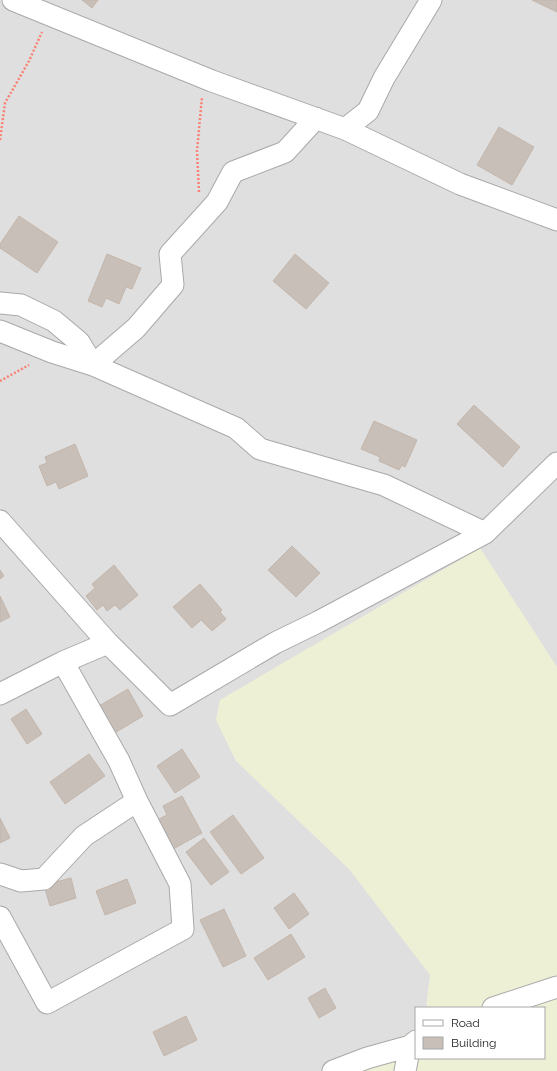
<svg xmlns="http://www.w3.org/2000/svg" width="557" height="1071" font-family="Raleway,sans-serif">
<style>
.residential{fill:#e0dfdf;fill-rule:evenodd}
.farmland{fill:#eef0d5}
.building{fill:#c7bfb8;stroke:#c4b6ab}
.lines{fill:none;stroke-linecap:round;stroke-linejoin:round}
.minor-casing{stroke:#a9a9a9;stroke-width:23}
.path{stroke:#fa8072;stroke-width:2.5;stroke-dasharray:2 2;stroke-linecap:butt}
.minor{stroke:#fff;stroke-width:21}
</style>
<rect width="100%" height="100%" fill="#f2efe9"/>
<!-- residential -->
<path class="residential" d="M 0,0 L 557,0 L 557,1071 L 0,1071 ZM 416,1008 L 544,1008 L 544,1058 L 416,1058 Z"/>
<!-- farmland -->
<path class="farmland" d="M 480,548 L 557,667 L 557,1071 L 336,1071 L 416,1029 L 416,1058 L 544,1058 L 544,1008 L 426,1008 L 430,975 L 349,869 L 236,761 L 216,720 L 220,700 Z"/>
<!-- building -->
<path class="building" d="M 82,0 L 98,0 L 92,8 Z
M 532,0 L 557,0 L 557,12 Z
M 499,127 L 534,147 L 512,185 L 477,165 Z
M 19,216 L 58,242 L 37,273 L 0,248 L 0,244 Z
M 107,254 L 141,268 L 132,289 L 126,287 L 119,304 L 106,298 L 102,307 L 88,301 Z
M 295,254 L 329,283 L 306,309 L 273,281 Z
M 474,405 L 520,447 L 503,467 L 457,424 Z
M 374,421 L 417,440 L 405,467 L 402,465 L 399,470 L 379,461 L 380,457 L 361,449 Z
M 75,444 L 88,476 L 59,489 L 56,482 L 47,486 L 39,466 L 47,463 L 45,457 Z
M 292,546 L 320,573 L 296,597 L 268,570 Z
M 114,565 L 138,595 L 120,610 L 115,605 L 107,611 L 103,605 L 97,610 L 86,596 L 95,588 L 92,584 Z
M 0,570 L 4,576 L 0,579 Z
M 200,584 L 222,610 L 220,612 L 226,619 L 212,631 L 201,620 L 192,628 L 173,607 Z
M 0,596 L 10,617 L 0,622 Z
M 128,689 L 143,716 L 108,737 L 92,710 Z
M 26,709 L 42,734 L 27,744 L 11,719 Z
M 182,749 L 200,777 L 175,793 L 157,766 Z
M 89,754 L 105,776 L 65,804 L 50,782 Z
M 182,796 L 202,833 L 166,853 L 151,823 L 167,815 L 163,806 Z
M 233,815 L 264,858 L 241,874 L 210,832 Z
M 0,818 L 10,838 L 0,843 Z
M 204,838 L 229,872 L 211,885 L 186,852 Z
M 71,878 L 76,898 L 50,906 L 44,885 Z
M 127,879 L 136,903 L 105,915 L 96,891 Z
M 294,893 L 309,914 L 289,929 L 274,908 Z
M 224,909 L 246,956 L 223,967 L 200,920 Z
M 291,934 L 305,957 L 268,980 L 254,958 Z
M 325,988 L 336,1008 L 319,1018 L 308,998 Z
M 186,1016 L 197,1040 L 164,1056 L 153,1032 Z"/>
<g class="lines">
<defs>
<path id="minor" d="M 13,0 L 212,81 L 345,129 L 460,184 L 557,220
M 345,129 L 368,111 L 384,78 L 431,0
M 0,303 L 21,305 L 54,321 L 79,342 L 93,365 L 136,328 L 173,285 L 170,254 L 217,202 L 233,172 L 285,152 L 316,118
M 0,331 L 52,352 L 93,365 L 236,428 L 260,449 L 384,485 L 485,533
M 0,521 L 108,643 L 170,705 L 275,643 L 318,622 L 485,533 L 557,463
M 0,694 L 63,662 L 108,643
M 0,874 L 21,881 L 44,879 L 84,836 L 137,801
M 0,917 L 47,1003 L 183,929 L 180,884 L 137,801 L 119,761 L 63,662
M 493,1008 L 557,987
M 333,1071 L 367,1058 L 410,1046
M 405,1071 L 410,1046 L 416,1041"/>
</defs>
<!-- minor casing -->
<use href="#minor" class="minor-casing"/>
<!-- path -->
<path class="path" d="M 0,140 L 5,103 L 29,61 L 42,32
M 199,192 L 197,151 L 202,97
M 0,381 L 29,365"/>
<!-- minor -->
<use href="#minor" class="minor"/>
</g>
<!-- legend -->
<rect x="415" y="1007" width="130" height="52" fill="#ffffff" stroke="#a7a7a7"/>
<rect x="423" y="1020" width="20" height="6" fill="#ffffff" stroke="#a7a7a7"/>
<text x="451" y="1027" font-size="12" fill="#222222">Road</text>
<rect x="423" y="1037" width="20" height="12" fill="#c7bfb8" stroke="#a7a7a7"/>
<text x="451" y="1047" font-size="12" fill="#222222">Building</text>
</svg>
